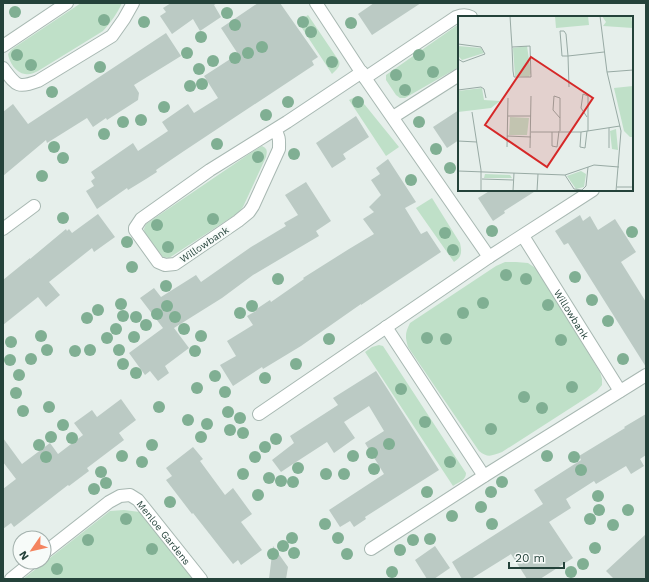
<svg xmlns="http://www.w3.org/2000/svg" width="649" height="582" font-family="'Work Sans',sans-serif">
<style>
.green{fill:#bfe0c8}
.building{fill:#bbcac4}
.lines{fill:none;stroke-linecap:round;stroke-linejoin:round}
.minor-casing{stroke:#a8b8b2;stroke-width:14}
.minor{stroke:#fff;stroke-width:12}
.tree{fill:#80af93}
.labels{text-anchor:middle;stroke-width:4;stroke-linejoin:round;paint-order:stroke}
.street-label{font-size:10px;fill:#24423a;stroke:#f7fbf9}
.inset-road{fill:none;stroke:#98aaa4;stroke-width:1}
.view{fill:#d62828;fill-opacity:0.15;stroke:#d62828;stroke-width:2}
.inset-edge{fill:none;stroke:#24423a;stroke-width:2}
</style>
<rect width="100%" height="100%" fill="#e6efeb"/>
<!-- green -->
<path class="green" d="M 81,3 L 122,3 C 117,14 111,22 103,31 L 38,71 C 34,73 30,75 25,74 C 16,73 9,62 8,54 L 12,49 Z
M 308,15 L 339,61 C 341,67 336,70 332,74 L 298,22 Z
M 459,25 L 459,67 L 405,98 L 400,98 L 396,95 L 386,80 L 386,75 L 456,26 Z
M 353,98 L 358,99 L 365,105 L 399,147 L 386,156 L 349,100 Z
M 262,146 C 268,149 267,151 266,157 L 243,207 L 238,213 L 169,258 L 163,257 L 145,235 L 144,229 L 146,224 L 252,152 Z
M 432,198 L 460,243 C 462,252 462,257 454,262 L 416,208 Z
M 505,262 L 516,262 L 528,263 L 537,269 L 600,372 L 602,379 L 602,385 L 597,391 L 502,452 C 491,456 488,458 479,451 L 408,347 C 405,337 405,333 410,323 L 496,266 Z
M 379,345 L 383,346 L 466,473 C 466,480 459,482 453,486 L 365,352 L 372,347 Z
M 124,510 L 140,512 L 193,579 L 23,579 L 110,511 Z"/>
<!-- building -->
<path class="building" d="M 171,3 L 217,3 L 214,5 L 221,17 L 200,31 L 193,19 L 172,34 L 160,16 L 166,12 L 163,8 Z
M 258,3 L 280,3 L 318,57 L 312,61 L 314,65 L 184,151 L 156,170 L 157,172 L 146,179 L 128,190 L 127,188 L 97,209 L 86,191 L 94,186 L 91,181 L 95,178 L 91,172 L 133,143 L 138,151 L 168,131 L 162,122 L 188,104 L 194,113 L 218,98 L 204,76 L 238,54 L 221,28 Z
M 374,3 L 421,3 L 372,35 L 358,14 Z
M 166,33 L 181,56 L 134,85 L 139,93 L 138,100 L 107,120 L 106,118 L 93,127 L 87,118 L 47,143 L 46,140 L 3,176 L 3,112 L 13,104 L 28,124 Z
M 459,110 L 459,140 L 447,148 L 433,127 Z
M 356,116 L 369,137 L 343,154 L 346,159 L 332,168 L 316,143 Z
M 388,159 L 416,202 L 405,208 L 421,234 L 427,231 L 441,252 L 361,305 L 361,304 L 301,346 L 263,369 L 262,367 L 233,386 L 220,365 L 236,356 L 227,341 L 253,325 L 247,316 L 256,311 L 255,310 L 270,300 L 271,302 L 304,279 L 303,278 L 349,249 L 374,234 L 363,219 L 374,212 L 369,207 L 381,195 L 371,180 L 380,174 L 376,168 Z
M 306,182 L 331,221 L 316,231 L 319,236 L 253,275 L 222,298 L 174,328 L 189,348 L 165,366 L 169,373 L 158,381 L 150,371 L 145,375 L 129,353 L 163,328 L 140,298 L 154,288 L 161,297 L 196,275 L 201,282 L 251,247 L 286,226 L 284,223 L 298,215 L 285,195 Z
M 491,190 L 537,190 L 504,211 L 505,213 L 493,221 L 478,198 Z
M 98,214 L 115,237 L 94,252 L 92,248 L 49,282 L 60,295 L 46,307 L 38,297 L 3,325 L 3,280 L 30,258 L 30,259 L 66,229 L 67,231 L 69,229 L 72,233 Z
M 580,215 L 583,221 L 590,216 L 598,230 L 615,219 L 636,252 L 621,262 L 646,302 L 646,367 L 568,243 L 564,245 L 555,231 Z
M 376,371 L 439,470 L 365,517 L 366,519 L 354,527 L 350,521 L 340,527 L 329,510 L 384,474 L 365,443 L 384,431 L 369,406 L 344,422 L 355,438 L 334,453 L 327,442 L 293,464 L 281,472 L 272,460 L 294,443 L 290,436 L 338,405 L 333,398 Z
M 121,399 L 136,420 L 119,433 L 124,440 L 87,468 L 89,471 L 69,486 L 68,485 L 14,527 L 11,523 L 3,529 L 3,489 L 16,479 L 3,462 L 3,438 L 22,464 L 50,443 L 58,454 L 83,435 L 74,423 L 92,410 L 97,417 Z
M 646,414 L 646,455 L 640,459 L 644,466 L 631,474 L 626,466 L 596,484 L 594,481 L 566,499 L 571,508 L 549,522 L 573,558 L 540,579 L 527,579 L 511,554 L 471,579 L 462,579 L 452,562 L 543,504 L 534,490 L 581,460 L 579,456 L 625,428 L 624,427 Z
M 193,447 L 203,459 L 200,461 L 225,495 L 233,488 L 252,514 L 241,522 L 262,550 L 241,565 L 238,560 L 233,564 L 193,513 L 192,514 L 166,480 L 172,476 L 166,468 Z
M 646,534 L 646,579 L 614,579 L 606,571 Z
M 273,546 L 288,567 L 286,579 L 269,579 Z
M 435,546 L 450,568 L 434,579 L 427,579 L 415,560 Z"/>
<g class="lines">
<defs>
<g id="minor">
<path d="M 316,3 L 365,78 L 489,257"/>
<path d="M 3,46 L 67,3"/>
<path d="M 3,68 C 16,85 17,89 38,81 L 112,36 L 124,19 L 133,3"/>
<path d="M 365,78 L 456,17 C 461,15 466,14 471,17"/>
<path d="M 393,117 L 459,75"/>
<path d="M 275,130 C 280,138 279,140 279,149 L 253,206 L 249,212 L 238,221 L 175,264 L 165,265 L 158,262 L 135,230 L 135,228 L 141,219 L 210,170 L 287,122 L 362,72"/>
<path d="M 3,229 L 34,206"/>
<path id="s1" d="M 523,236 L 620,391"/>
<path d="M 386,327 L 484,476"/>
<path d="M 259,414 L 489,257 L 593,190"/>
<path d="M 371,549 L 484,476 L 646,375"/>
<path id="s2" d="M 44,553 L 109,502 L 120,496 L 130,495 L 138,500 L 201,579"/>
<path d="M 11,579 L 32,562"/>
</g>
</defs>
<!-- minor casing -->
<use href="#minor" class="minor-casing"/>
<!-- minor -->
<use href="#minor" class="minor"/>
</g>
<!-- trees -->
<g class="tree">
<circle cx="15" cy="12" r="6"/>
<circle cx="227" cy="13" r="6"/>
<circle cx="104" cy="20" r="6"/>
<circle cx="144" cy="22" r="6"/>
<circle cx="303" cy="22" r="6"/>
<circle cx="351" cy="23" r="6"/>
<circle cx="235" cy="25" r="6"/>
<circle cx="311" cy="32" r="6"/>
<circle cx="201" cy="37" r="6"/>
<circle cx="262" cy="47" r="6"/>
<circle cx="187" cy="53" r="6"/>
<circle cx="248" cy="53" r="6"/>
<circle cx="17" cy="55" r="6"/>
<circle cx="419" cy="55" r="6"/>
<circle cx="235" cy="58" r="6"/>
<circle cx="213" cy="61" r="6"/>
<circle cx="332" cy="62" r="6"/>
<circle cx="31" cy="65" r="6"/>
<circle cx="100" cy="67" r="6"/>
<circle cx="199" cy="69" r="6"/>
<circle cx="433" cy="72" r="6"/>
<circle cx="396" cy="75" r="6"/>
<circle cx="202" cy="84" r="6"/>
<circle cx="190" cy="86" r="6"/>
<circle cx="405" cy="90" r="6"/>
<circle cx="52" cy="92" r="6"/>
<circle cx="288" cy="102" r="6"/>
<circle cx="358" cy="102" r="6"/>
<circle cx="164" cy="107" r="6"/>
<circle cx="266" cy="115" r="6"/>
<circle cx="141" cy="120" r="6"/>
<circle cx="123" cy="122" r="6"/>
<circle cx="419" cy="122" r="6"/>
<circle cx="104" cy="134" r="6"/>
<circle cx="217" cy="144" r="6"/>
<circle cx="54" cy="147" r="6"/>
<circle cx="436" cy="149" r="6"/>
<circle cx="294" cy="154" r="6"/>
<circle cx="258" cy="157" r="6"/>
<circle cx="63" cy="158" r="6"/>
<circle cx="450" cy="168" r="6"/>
<circle cx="42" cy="176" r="6"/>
<circle cx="411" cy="180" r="6"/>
<circle cx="63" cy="218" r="6"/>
<circle cx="213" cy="219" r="6"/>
<circle cx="157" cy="225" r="6"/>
<circle cx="492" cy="231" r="6"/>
<circle cx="632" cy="232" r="6"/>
<circle cx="445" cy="233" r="6"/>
<circle cx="127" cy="242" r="6"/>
<circle cx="168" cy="247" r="6"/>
<circle cx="453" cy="250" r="6"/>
<circle cx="132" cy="267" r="6"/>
<circle cx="506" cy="275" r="6"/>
<circle cx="575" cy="277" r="6"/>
<circle cx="278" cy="279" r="6"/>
<circle cx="526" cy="279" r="6"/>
<circle cx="166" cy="286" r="6"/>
<circle cx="592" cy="300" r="6"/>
<circle cx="483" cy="303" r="6"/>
<circle cx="121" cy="304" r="6"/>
<circle cx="548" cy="305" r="6"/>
<circle cx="167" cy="306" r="6"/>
<circle cx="252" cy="306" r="6"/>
<circle cx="98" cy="310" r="6"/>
<circle cx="240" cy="313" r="6"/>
<circle cx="463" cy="313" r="6"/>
<circle cx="157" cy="314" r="6"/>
<circle cx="123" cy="316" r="6"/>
<circle cx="136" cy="317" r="6"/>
<circle cx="175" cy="317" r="6"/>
<circle cx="87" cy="318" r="6"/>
<circle cx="608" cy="321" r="6"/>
<circle cx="146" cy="325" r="6"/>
<circle cx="116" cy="329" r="6"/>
<circle cx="184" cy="329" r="6"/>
<circle cx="41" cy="336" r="6"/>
<circle cx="201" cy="336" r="6"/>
<circle cx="134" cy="337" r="6"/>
<circle cx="107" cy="338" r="6"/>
<circle cx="427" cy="338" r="6"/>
<circle cx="329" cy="339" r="6"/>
<circle cx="446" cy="339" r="6"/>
<circle cx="561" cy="340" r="6"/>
<circle cx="11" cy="342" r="6"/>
<circle cx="47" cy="350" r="6"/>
<circle cx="90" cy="350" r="6"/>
<circle cx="119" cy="350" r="6"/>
<circle cx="75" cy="351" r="6"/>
<circle cx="195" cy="351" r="6"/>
<circle cx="31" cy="359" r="6"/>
<circle cx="623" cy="359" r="6"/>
<circle cx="10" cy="360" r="6"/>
<circle cx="123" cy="364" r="6"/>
<circle cx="296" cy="364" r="6"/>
<circle cx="136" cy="373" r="6"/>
<circle cx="19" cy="375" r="6"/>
<circle cx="215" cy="376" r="6"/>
<circle cx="265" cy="378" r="6"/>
<circle cx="572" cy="387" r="6"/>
<circle cx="197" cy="388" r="6"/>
<circle cx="401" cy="389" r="6"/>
<circle cx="225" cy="392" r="6"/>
<circle cx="16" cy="393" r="6"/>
<circle cx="524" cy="397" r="6"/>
<circle cx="49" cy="407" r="6"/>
<circle cx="159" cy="407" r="6"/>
<circle cx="542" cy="408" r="6"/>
<circle cx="23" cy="411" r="6"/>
<circle cx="228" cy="412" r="6"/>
<circle cx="240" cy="418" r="6"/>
<circle cx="188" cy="420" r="6"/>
<circle cx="425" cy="422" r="6"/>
<circle cx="207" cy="424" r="6"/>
<circle cx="63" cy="425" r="6"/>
<circle cx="491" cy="429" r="6"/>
<circle cx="230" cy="430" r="6"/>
<circle cx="243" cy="433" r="6"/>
<circle cx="51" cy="437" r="6"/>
<circle cx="201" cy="437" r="6"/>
<circle cx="72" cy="438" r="6"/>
<circle cx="276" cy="439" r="6"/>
<circle cx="389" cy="444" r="6"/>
<circle cx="39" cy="445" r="6"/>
<circle cx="152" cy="445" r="6"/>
<circle cx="265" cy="447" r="6"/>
<circle cx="372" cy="453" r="6"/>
<circle cx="122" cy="456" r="6"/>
<circle cx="353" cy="456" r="6"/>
<circle cx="547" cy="456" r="6"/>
<circle cx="46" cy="457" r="6"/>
<circle cx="255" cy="457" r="6"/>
<circle cx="574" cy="457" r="6"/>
<circle cx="142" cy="462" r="6"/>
<circle cx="450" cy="462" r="6"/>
<circle cx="298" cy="468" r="6"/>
<circle cx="374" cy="469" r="6"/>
<circle cx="581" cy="470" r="6"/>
<circle cx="101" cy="472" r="6"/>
<circle cx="243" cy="474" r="6"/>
<circle cx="326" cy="474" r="6"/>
<circle cx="344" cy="474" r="6"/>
<circle cx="269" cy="478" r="6"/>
<circle cx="281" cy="481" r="6"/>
<circle cx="293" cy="482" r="6"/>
<circle cx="502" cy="482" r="6"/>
<circle cx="106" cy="483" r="6"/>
<circle cx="94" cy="489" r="6"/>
<circle cx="427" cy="492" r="6"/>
<circle cx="491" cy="492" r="6"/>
<circle cx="258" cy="495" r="6"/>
<circle cx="598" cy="496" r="6"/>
<circle cx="170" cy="502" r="6"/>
<circle cx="481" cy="507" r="6"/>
<circle cx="599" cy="510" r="6"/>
<circle cx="628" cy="510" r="6"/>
<circle cx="452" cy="516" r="6"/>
<circle cx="126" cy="519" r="6"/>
<circle cx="590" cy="519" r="6"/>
<circle cx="325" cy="524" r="6"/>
<circle cx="492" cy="524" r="6"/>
<circle cx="613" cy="525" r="6"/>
<circle cx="292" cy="538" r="6"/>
<circle cx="338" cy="538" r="6"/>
<circle cx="430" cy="539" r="6"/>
<circle cx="88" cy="540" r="6"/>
<circle cx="413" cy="540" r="6"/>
<circle cx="283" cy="546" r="6"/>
<circle cx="595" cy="548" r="6"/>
<circle cx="152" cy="549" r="6"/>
<circle cx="400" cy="550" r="6"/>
<circle cx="294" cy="553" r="6"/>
<circle cx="273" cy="554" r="6"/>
<circle cx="347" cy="554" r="6"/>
<circle cx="583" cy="564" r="6"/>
<circle cx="57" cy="569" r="6"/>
<circle cx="392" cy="572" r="6"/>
<circle cx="571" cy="572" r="6"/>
</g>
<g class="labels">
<!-- street labels -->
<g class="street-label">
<text transform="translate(204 244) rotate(-34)" y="4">Willowbank</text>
<text dy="4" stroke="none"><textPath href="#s1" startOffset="92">Willowbank</textPath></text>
<text dy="4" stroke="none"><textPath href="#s2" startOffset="156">Menloe Gardens</textPath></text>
</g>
</g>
<!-- overview -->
<g transform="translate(458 16)">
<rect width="175" height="175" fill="#e6efeb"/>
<path d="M 97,0 L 130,0 L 131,9 L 98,12 ZM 144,0 L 173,0 L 175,12 L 145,10 L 148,6 ZM 0,30 L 23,32 L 26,37 L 4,44 L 0,40 ZM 69,30 L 73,57 L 71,61 L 57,60 L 55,32 ZM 175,70 L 175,121 L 172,121 L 166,115 L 156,72 ZM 24,72 L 26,84 L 42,85 L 33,92 L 0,96 L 0,75 ZM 52,101 L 71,102 L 69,119 L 51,119 ZM 158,113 L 160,134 L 154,133 L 152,115 ZM 123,155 L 128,158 L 126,171 L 118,173 L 109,160 ZM 27,158 L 52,159 L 54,162 L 26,162 Z" fill="#bfe0c8"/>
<path class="inset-road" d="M 52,0 L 53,16 L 54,31 L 55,55 L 56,61 L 73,61 L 72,30 L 54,31M 142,0 L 149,56 L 163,115 L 158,175M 0,28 L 23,31 L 27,38 L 5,46 L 0,43M 149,56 L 175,54M 111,71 L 110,40 L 108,18 L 106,15 L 102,15 L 104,40 L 110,40 L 146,36M 0,74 L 23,71 L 26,73 L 28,82M 14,96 L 23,154 L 23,175M 50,100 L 73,100M 129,101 L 123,92 L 125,78 L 130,80 L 130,115M 151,112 L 151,132M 102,115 L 102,82 L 96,80 L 95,94 L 102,102M 73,116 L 123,116 L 162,110M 94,116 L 94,130 L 99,131 L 101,115M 123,116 L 122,131 L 127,132 L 129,115M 49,120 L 73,121M 0,125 L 19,126M 49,131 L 50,82M 72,132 L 73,80M 0,155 L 107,159 L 136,149 L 161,151M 107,159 L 116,173 L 124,174 L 128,170 L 130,151M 24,163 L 55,164M 159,171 L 175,171M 55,175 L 56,157M 79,175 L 80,158"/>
<path class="view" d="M 73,41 L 135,82 L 89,151 L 27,109 Z"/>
<rect width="175" height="175" class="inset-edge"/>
</g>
<!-- border -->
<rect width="649" height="582" fill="none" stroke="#24423a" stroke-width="8"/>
<!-- north arrow -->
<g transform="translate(32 550) rotate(236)"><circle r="19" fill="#f7fbf9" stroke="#a3b1ad"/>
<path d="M0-3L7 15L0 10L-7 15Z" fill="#f4845f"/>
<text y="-6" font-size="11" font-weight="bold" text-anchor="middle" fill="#24423a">N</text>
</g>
<!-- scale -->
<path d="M509 562v6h55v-6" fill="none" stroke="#24423a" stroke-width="2"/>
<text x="515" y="562" font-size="12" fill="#24423a" stroke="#f7fbf9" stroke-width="3" paint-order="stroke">20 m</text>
</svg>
